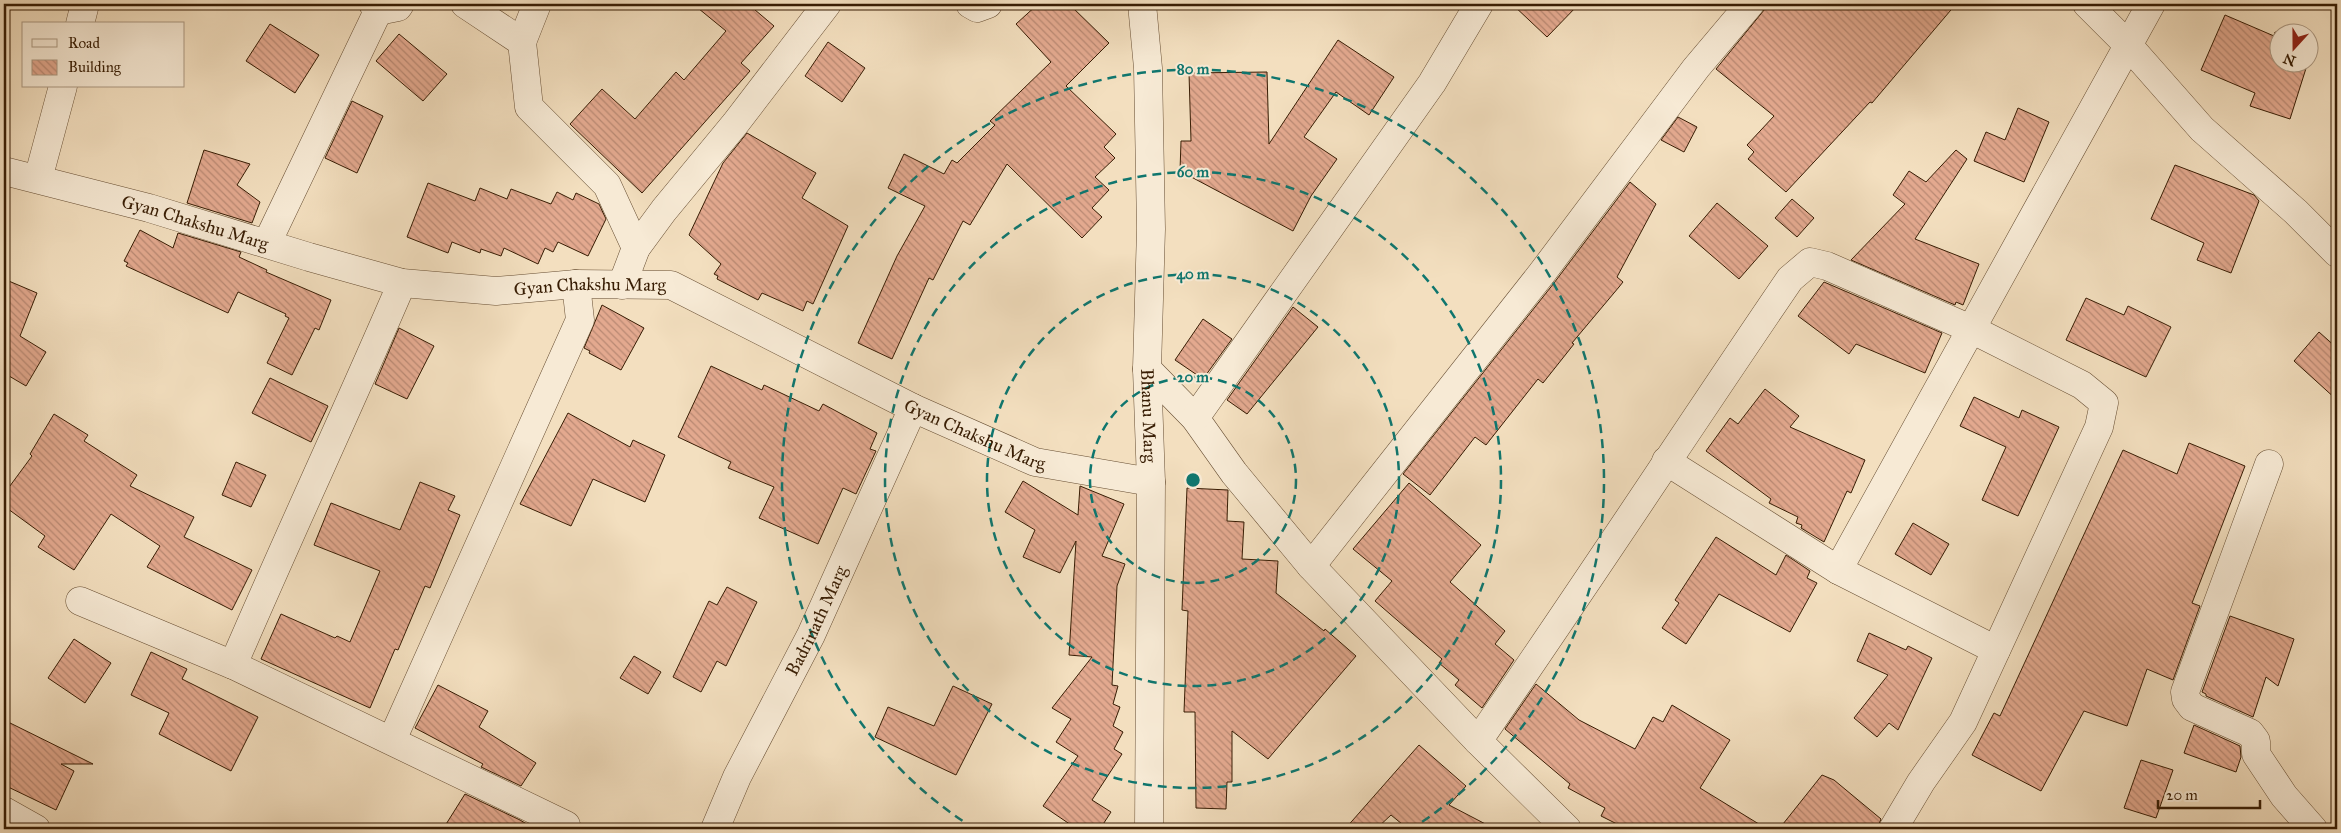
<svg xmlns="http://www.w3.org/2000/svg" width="2341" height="833" font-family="'IM FELL Great Primer',serif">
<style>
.building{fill:url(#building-back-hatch);stroke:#381d04}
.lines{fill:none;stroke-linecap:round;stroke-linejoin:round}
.minor-casing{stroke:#674e33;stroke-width:29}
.minor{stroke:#f7ead5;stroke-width:28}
.ring{fill:none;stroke:#0f766e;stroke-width:2.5;stroke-dasharray:9 6}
.labels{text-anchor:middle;stroke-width:4;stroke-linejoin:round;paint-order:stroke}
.street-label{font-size:18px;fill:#381d04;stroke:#f7ead5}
.centre{fill:#0f766e;stroke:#f7ead5;stroke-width:2.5}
.ring-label{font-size:15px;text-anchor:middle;font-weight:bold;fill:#0f766e;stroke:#f7ead5;stroke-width:4;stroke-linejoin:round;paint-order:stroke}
</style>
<defs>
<pattern id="building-back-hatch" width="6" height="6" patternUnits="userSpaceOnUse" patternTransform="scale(1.25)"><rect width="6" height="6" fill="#e3a98f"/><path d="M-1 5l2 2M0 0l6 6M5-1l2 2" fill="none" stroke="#b98973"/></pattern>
</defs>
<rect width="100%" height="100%" fill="#f3dfbf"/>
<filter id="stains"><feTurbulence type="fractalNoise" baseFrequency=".004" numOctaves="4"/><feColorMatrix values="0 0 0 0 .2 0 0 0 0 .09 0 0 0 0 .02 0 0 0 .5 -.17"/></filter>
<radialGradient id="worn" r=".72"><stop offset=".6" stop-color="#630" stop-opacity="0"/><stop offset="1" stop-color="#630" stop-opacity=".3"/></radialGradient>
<!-- building -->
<path class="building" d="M 693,4 L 748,4 L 774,26 L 741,63 L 750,71 L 642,193 L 570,124 L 602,89 L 635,119 L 676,72 L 684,80 L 726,31 Z
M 1038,4 L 1069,4 L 1109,43 L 1066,86 L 1116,134 L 1104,147 L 1115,158 L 1095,177 L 1109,190 L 1092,208 L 1102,217 L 1082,238 L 1007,164 L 970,225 L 963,221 L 933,280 L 929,278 L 892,359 L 858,343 L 897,256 L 925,206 L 888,188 L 904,154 L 944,174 L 952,160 L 957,163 L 995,125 L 990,121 L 1051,62 L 1016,24 Z
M 1512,4 L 1579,4 L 1547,37 Z
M 1769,4 L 1956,4 L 1872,103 L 1870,102 L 1786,192 L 1748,159 L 1754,152 L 1747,145 L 1774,116 L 1716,69 Z
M 2225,15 L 2274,36 L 2275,32 L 2278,33 L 2278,62 L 2308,62 L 2290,119 L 2250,106 L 2255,93 L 2201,70 Z
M 270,24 L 319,55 L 295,93 L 246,61 Z
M 399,34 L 447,74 L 423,101 L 376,61 Z
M 1338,40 L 1394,77 L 1369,115 L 1336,92 L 1304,137 L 1337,159 L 1311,196 L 1293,231 L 1180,171 L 1181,141 L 1191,141 L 1189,73 L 1267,72 L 1269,144 Z
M 828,42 L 865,68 L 842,102 L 805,76 Z
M 2308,43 L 2314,45 L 2308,62 Z
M 352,101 L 383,116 L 357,173 L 325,158 Z
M 2018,108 L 2049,122 L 2024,182 L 1974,161 L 1986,132 L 2005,140 Z
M 1678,117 L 1697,127 L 1684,152 L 1661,140 Z
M 747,133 L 816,173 L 802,198 L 848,226 L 813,304 L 807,301 L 803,311 L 762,293 L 758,300 L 717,279 L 718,276 L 714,274 L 721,264 L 689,235 L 723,163 Z
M 204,150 L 250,164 L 237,185 L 260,202 L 252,223 L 187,203 Z
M 1956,150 L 1967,159 L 1915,239 L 1979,264 L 1963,305 L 1956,302 L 1955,305 L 1851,260 L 1905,204 L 1893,195 L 1909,171 L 1926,182 Z
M 2175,165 L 2254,195 L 2259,201 L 2231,273 L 2197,260 L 2204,243 L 2151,219 Z
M 1630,182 L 1656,204 L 1617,277 L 1623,282 L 1619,287 L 1572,343 L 1574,344 L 1543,383 L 1538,379 L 1486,445 L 1475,437 L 1430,495 L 1403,474 L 1554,283 Z
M 428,183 L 475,201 L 480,188 L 507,199 L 511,189 L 551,204 L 557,192 L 573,200 L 576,193 L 599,204 L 606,219 L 588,256 L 558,242 L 553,252 L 545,248 L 538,264 L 504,248 L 501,256 L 481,249 L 480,253 L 452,242 L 448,253 L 407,237 Z
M 1792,199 L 1814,218 L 1797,237 L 1775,218 Z
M 1717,203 L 1768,246 L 1739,279 L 1689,236 Z
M 140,230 L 173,248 L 178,233 L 241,252 L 239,257 L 267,270 L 266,272 L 331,300 L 319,330 L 315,328 L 292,375 L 267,363 L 289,318 L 285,316 L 286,314 L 238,292 L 228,313 L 126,266 L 128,263 L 124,261 Z
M 4,279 L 37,293 L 20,336 L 46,352 L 26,386 L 4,373 Z
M 1824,282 L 1942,333 L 1925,373 L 1856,344 L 1849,354 L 1798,316 Z
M 2086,298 L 2124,315 L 2128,306 L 2171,327 L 2146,377 L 2066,340 Z
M 602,305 L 644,328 L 621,370 L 589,353 L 590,351 L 584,348 Z
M 1293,307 L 1318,327 L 1247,414 L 1227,400 Z
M 1203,319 L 1232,339 L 1203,379 L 1175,360 Z
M 399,328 L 434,346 L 407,399 L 375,384 Z
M 2319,332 L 2337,348 L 2337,400 L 2294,361 Z
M 711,366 L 762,390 L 764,385 L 819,411 L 823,404 L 877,433 L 870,449 L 876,451 L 856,494 L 843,488 L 818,544 L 759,518 L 774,487 L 728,468 L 731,462 L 678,437 Z
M 270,378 L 328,406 L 311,442 L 252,413 Z
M 1765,389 L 1799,416 L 1790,427 L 1865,460 L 1851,493 L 1847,491 L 1824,542 L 1801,528 L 1802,525 L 1796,523 L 1798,517 L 1769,503 L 1771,499 L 1706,451 L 1730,418 L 1738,424 Z
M 1974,397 L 2019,418 L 2022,410 L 2059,427 L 2018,516 L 1982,500 L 2006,447 L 1960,426 Z
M 568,413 L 630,447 L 633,440 L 665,455 L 645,502 L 593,479 L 571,526 L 520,504 Z
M 54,414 L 88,435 L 84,441 L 137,475 L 130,486 L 194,517 L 184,537 L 252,570 L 232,610 L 147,567 L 160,546 L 111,514 L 74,570 L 38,547 L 45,536 L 4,506 L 4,494 L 32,456 L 30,454 Z
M 2189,443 L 2245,466 L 2192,603 L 2200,606 L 2173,680 L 2147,669 L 2127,726 L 2084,711 L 2041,791 L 1972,755 L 1994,713 L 2000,716 L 2123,450 L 2177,474 Z
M 236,462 L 266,475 L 251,507 L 222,495 Z
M 1023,481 L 1078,515 L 1080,486 L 1124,504 L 1102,556 L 1125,564 L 1117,586 L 1112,685 L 1118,686 L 1113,704 L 1120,707 L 1113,726 L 1123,732 L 1114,749 L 1122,754 L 1092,800 L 1111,812 L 1100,829 L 1077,829 L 1043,806 L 1078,756 L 1056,742 L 1071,719 L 1052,708 L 1092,657 L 1069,655 L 1076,541 L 1060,573 L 1023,557 L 1035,530 L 1005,512 Z
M 420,482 L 455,496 L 448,510 L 460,515 L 430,588 L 425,586 L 398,650 L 395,649 L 370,708 L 261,659 L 281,614 L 335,638 L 337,636 L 350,642 L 380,571 L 314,545 L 331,503 L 400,530 Z
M 1409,483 L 1481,545 L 1450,582 L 1505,631 L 1495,644 L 1514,660 L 1482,708 L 1455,685 L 1459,680 L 1439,663 L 1442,659 L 1375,601 L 1392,581 L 1353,549 Z
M 1187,488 L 1228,490 L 1227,521 L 1244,522 L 1242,559 L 1278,561 L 1276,593 L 1324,631 L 1325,629 L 1356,656 L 1268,759 L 1232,731 L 1232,782 L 1227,782 L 1226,809 L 1196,808 L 1195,712 L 1184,712 L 1188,611 L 1182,610 Z
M 1913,523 L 1949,544 L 1931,575 L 1895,554 Z
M 1716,537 L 1776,575 L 1786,555 L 1810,571 L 1807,578 L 1817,583 L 1790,632 L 1719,594 L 1686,644 L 1662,628 L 1679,603 L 1675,600 Z
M 727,587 L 757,602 L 726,666 L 717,661 L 701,692 L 673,677 L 709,601 L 717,605 Z
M 2230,616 L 2294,639 L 2278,686 L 2266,677 L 2253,717 L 2206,696 L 2206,694 L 2202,692 Z
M 1869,633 L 1906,650 L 1908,646 L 1932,658 L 1898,730 L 1889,723 L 1877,737 L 1854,718 L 1888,675 L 1857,661 Z
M 74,639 L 111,663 L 85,703 L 48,678 Z
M 151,652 L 187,669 L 182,679 L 258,717 L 231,771 L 159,734 L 169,713 L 131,695 Z
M 634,656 L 661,672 L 648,694 L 620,678 Z
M 1536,684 L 1579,720 L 1635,749 L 1653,717 L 1663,722 L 1672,705 L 1730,740 L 1700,788 L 1767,829 L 1627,829 L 1601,816 L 1605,808 L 1568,788 L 1570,784 L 1505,729 Z
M 438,685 L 488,711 L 479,727 L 536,763 L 521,786 L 481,767 L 483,764 L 415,728 Z
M 953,686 L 992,704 L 956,775 L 875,737 L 888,707 L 934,726 Z
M 4,720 L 93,764 L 61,764 L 74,771 L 56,810 L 4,785 Z
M 2194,725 L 2240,746 L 2241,757 L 2236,772 L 2184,753 Z
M 1419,745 L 1466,786 L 1449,805 L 1495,829 L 1408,829 L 1391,815 L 1376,829 L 1345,829 Z
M 2141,760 L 2173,770 L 2156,818 L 2124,808 Z
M 1822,775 L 1834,780 L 1881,819 L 1877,829 L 1779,829 Z
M 465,794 L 520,820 L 535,829 L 443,829 Z"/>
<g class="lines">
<defs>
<g id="minor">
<path d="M 465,4 L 522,42 L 529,107 L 607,185 L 636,248"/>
<path d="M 970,4 L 977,8 L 988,4"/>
<path id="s1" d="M 1142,4 L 1148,68 L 1151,229 L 1147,369 L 1151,482 L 1149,829"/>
<path d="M 2087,4 L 2128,45 L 2202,129 L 2296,212 L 2337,253"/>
<path d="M 378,11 L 398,7 L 400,4"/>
<path d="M 80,24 L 85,4"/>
<path d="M 522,42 L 537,4"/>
<path id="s2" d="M 4,171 L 149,208 L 309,257 L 402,283 L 496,291 L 576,284 L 671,285 L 913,408 L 1035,462 L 1151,482"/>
<path d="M 38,179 L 63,86"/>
<path d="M 267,243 L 378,11 L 373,4"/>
<path d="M 622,285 L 636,248 L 664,210 L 735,124 L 827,4"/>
<path d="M 1147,369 L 1195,418 L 1234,473 L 1311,566 L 1478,741 L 1567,829"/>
<path d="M 1195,418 L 1432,83 L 1479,4"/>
<path d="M 1666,461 L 1838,570 L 1996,650"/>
<path d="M 2269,464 L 2185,692 L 2186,699 L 2192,707 L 2250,733 L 2256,741 L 2256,754 L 2284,796 L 2313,829"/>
<path d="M 1311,566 L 1542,273 L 1696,68 L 1750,4"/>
<path d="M 1838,570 L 2151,4"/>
<path d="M 80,601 L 233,665 L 566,825"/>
<path d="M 233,665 C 288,537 347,411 402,283"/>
<path d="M 392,740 L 580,320 L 576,284"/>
<path d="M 1478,741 C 1584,588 1685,433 1790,279 L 1810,262 L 1827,266 L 1971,329 L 2082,385 L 2104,403 L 2099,427 L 1963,722 L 1921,782 L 1893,829"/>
<path d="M 4,811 L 36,829"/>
<path id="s3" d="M 715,829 L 737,777 L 811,635 L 913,408"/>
</g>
</defs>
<!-- minor casing -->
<use href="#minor" class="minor-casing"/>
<!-- minor -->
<use href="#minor" class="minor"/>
</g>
<!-- distance rings -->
<g class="ring">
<circle cx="1193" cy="480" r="103"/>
<circle cx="1193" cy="480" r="206"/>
<circle cx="1193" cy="480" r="308"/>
<path d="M975 829A411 411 0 1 1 1411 829"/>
</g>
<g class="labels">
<!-- street labels -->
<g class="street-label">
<text dy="6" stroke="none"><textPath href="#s2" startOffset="198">Gyan Chakshu Marg</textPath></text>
<text dy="6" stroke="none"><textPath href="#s2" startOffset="602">Gyan Chakshu Marg</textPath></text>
<text dy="6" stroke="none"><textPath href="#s1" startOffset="412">Bhanu Marg</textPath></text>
<text dy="6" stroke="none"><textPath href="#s2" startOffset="1022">Gyan Chakshu Marg</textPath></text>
<text dy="6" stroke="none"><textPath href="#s3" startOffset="232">Badrinath Marg</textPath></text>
</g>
</g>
<circle cx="1193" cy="480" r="8" class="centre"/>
<g class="ring-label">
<text x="1193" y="74">80 m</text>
<text x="1193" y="177">60 m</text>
<text x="1193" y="279">40 m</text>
<text x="1193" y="382">20 m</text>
</g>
<!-- margin -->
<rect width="2341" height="833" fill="none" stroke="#f3dfbf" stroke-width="20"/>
<rect x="5" y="5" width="2331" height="823" fill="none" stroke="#381d04" stroke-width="2.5"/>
<rect x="10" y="10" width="2321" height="813" fill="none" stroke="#381d04"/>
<!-- legend -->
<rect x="22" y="22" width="162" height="65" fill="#f7ead5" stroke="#ab9881"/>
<rect x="32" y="39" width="25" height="8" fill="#f7ead5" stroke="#ab9881"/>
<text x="68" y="48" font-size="15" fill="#381d04">Road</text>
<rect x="32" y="60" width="25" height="15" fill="url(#building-back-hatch)" stroke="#ab9881"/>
<text x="68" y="72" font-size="15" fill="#381d04">Building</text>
<!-- north arrow -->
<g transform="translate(2294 48) rotate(201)"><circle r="24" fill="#f7ead5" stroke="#ab9881"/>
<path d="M0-4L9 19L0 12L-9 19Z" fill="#8f2418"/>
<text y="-8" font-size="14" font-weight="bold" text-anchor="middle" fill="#381d04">N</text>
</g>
<!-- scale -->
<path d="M2158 800v8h102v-8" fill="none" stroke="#381d04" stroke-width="2.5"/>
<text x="2166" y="800" font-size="15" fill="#381d04" stroke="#f7ead5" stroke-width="4" paint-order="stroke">20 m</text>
<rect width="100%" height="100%" filter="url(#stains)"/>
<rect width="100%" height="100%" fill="url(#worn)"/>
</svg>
